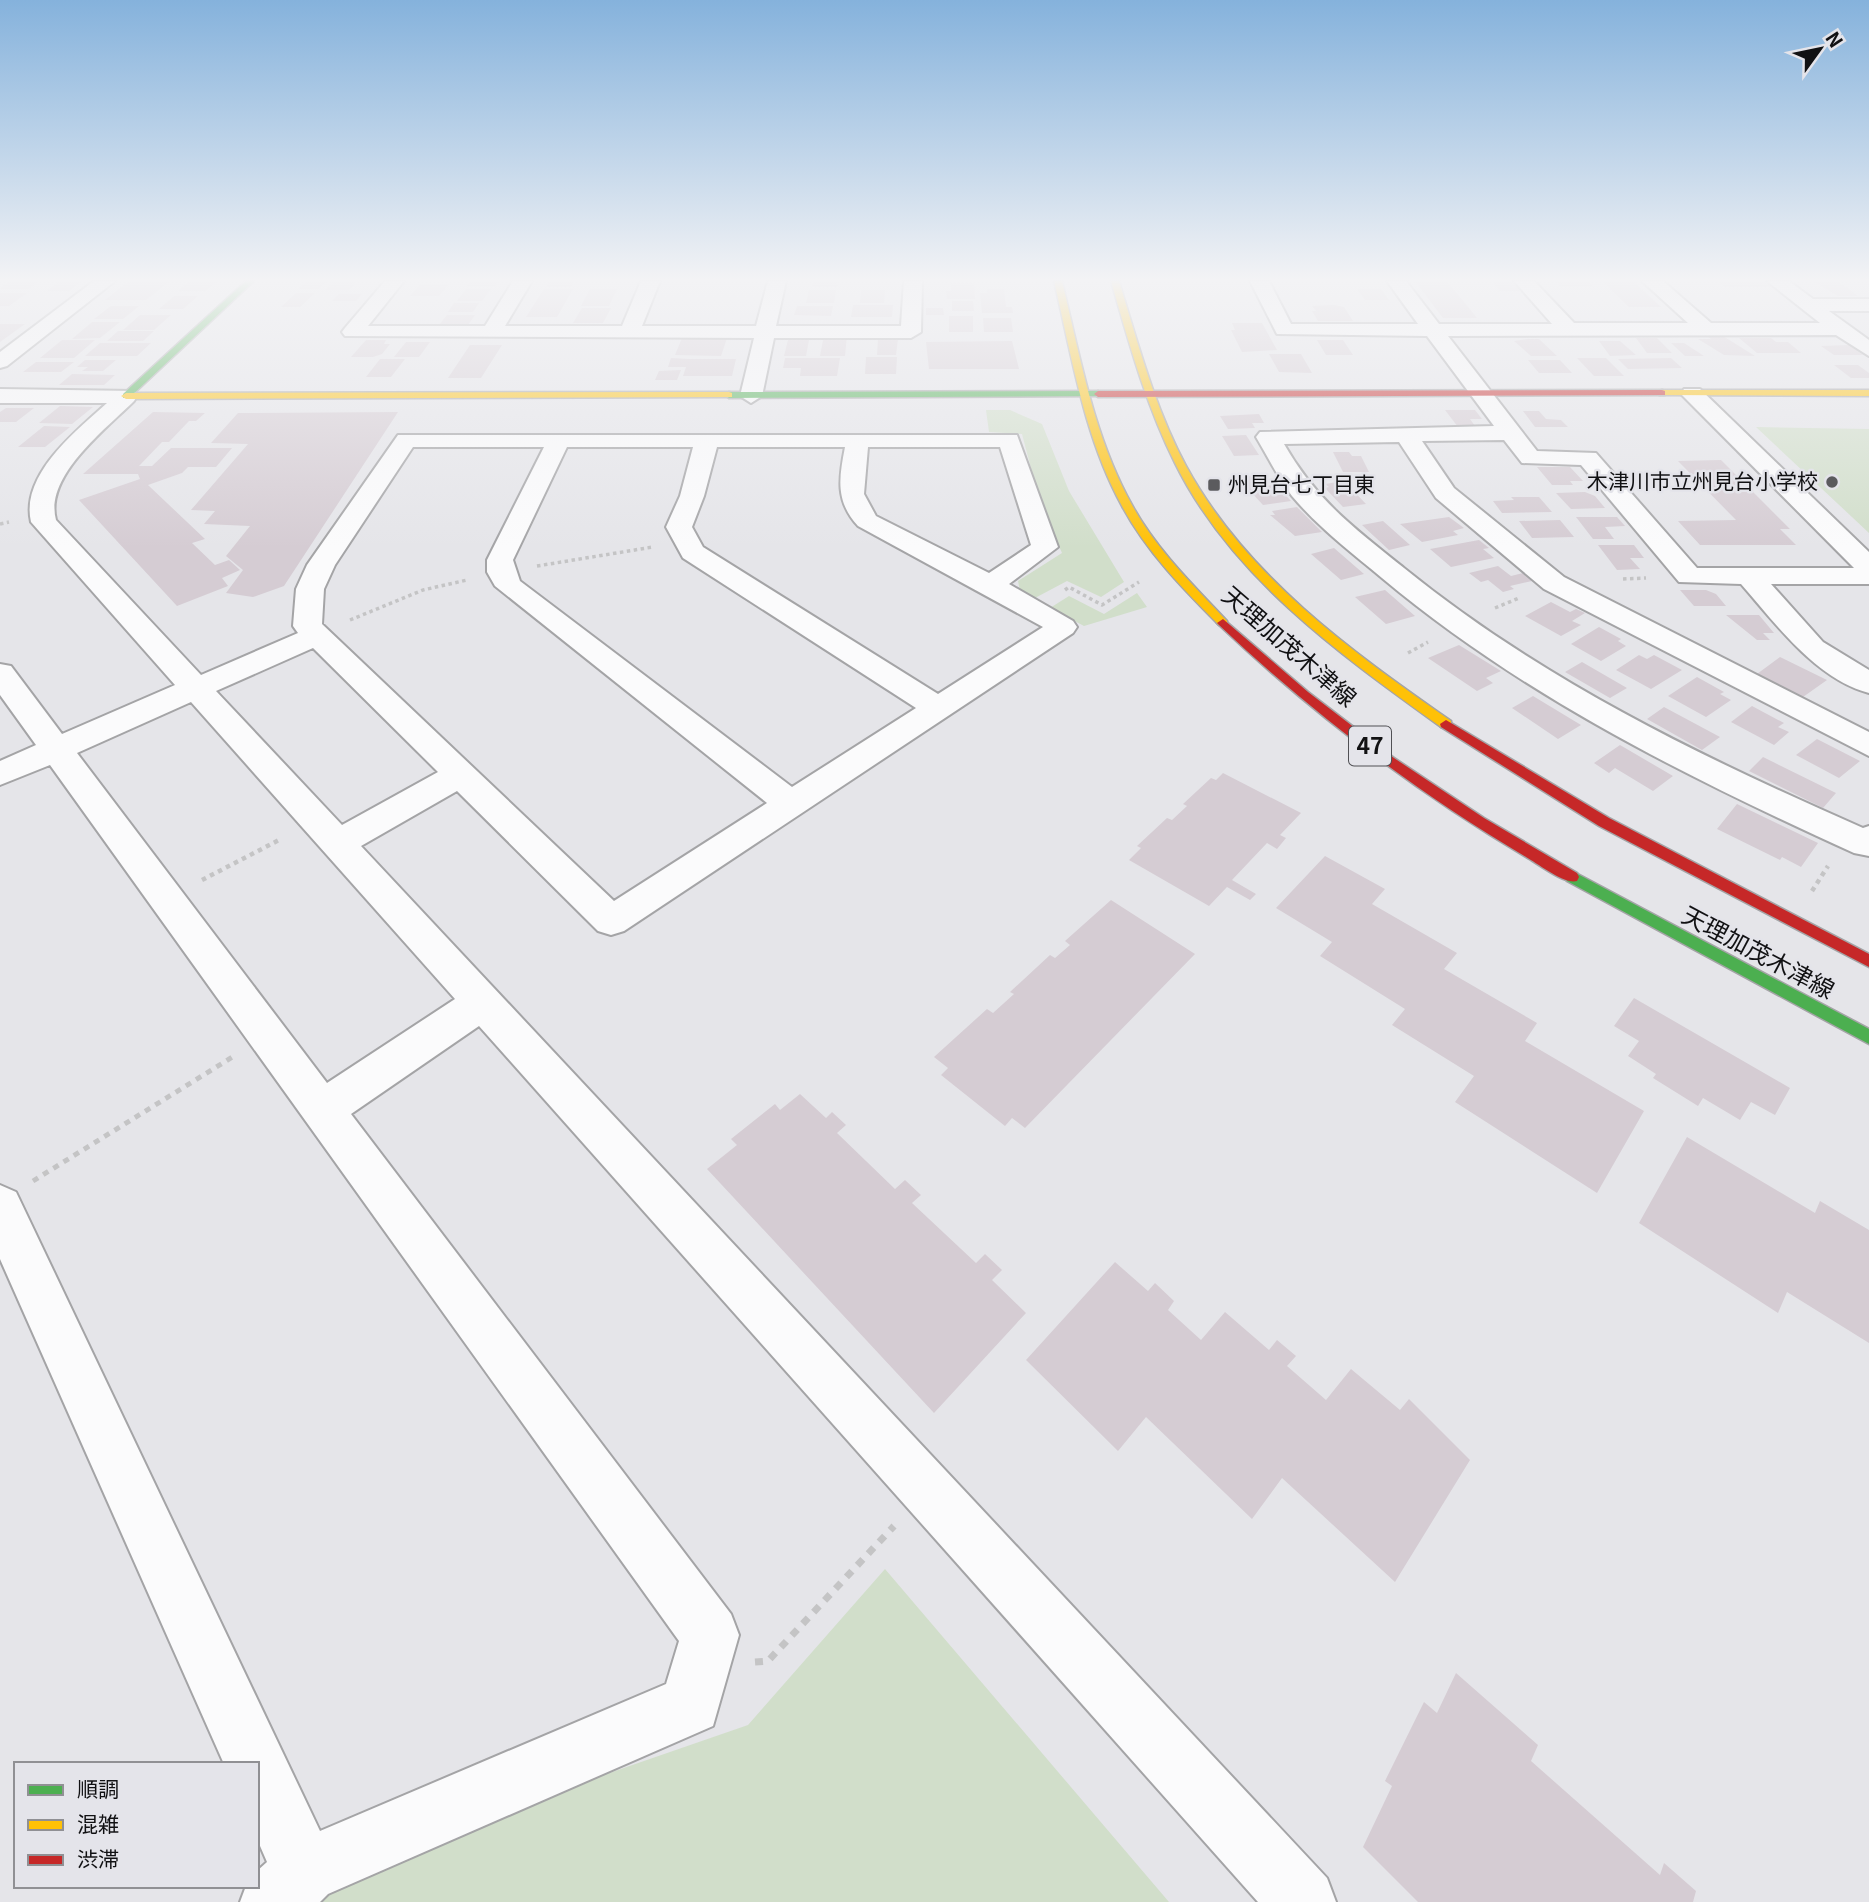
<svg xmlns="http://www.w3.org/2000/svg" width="1869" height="1902" font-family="Georgia,'Noto Sans JP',serif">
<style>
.green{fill:#d1deca}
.building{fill:#d5ccd3}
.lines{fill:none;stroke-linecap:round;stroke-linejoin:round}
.street-casing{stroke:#a4a4a6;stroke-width:4}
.fast-casing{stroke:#a4a4a6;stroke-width:3}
.slow-casing{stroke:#a4a4a6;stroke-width:3}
.jam-casing{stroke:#a4a4a6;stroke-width:3}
.path-far3{stroke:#c4c4c5;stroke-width:3.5;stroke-dasharray:3.5 3.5;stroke-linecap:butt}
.path-far2{stroke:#c4c4c5;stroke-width:4.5;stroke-dasharray:4.5 4.5;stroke-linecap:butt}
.path-far1{stroke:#c4c4c5;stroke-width:5;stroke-dasharray:6 6;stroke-linecap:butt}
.path{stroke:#c4c4c5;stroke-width:7;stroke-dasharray:8 8;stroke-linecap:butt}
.street{fill:#fbfbfc;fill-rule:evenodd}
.fast{fill:#4caf50;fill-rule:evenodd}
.slow{fill:#ffc107;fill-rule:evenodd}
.jam{fill:#c62828;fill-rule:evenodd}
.poi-dot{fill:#5b5b5e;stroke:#e4e4ea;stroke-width:2.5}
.labels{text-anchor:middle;stroke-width:5;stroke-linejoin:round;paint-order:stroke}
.far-poi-label{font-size:21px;fill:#111113;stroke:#e4e4ea;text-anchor:end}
.shield{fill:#e4e4ea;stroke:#505054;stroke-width:2}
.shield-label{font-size:23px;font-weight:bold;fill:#111113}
.street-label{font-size:24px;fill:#111113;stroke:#e4e4ea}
</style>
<rect width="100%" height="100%" fill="#e5e5e9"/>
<!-- green -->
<path class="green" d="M 986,410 L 1010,410 L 1042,424 L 1069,491 L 1124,582 L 1101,597 L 1067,581 L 1035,598 L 1020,591 L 1018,581 L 1062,553 L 1041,506 L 1022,434 L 989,432 Z
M 1756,427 L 1869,429 L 1869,533 Z
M 1137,593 L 1147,607 L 1084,626 L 1050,608 L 1069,596 L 1104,614 Z
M 885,1569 L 1169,1902 L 310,1902 L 355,1861 L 748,1725 Z"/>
<!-- building -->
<path class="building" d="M 9,281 L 39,281 L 29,289 L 0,289 Z
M 60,281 L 82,281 L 69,291 L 47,291 Z
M 129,281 L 170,281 L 146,300 L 105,300 Z
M 189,281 L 216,281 L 205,291 L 178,291 Z
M 306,281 L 327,281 L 319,289 L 299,289 Z
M 334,281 L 357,281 L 349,290 L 326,290 Z
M 471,281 L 498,281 L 495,286 L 467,286 Z
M 549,281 L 574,281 L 571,287 L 546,287 Z
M 813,281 L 838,281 L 837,287 L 812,287 Z
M 1415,281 L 1447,281 L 1477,318 L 1443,318 Z
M 1492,281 L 1511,281 L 1520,291 L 1500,291 Z
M 1556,281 L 1587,281 L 1592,286 L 1560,286 Z
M 1602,281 L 1633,281 L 1661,307 L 1629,307 Z
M 1718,281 L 1765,281 L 1772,287 L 1725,287 Z
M 1813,281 L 1838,281 L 1858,296 L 1838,296 Z
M 951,283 L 974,283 L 975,299 L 947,299 L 946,291 L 951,291 Z
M 421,284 L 449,284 L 439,296 L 410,296 Z
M 466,289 L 491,289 L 482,301 L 457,301 Z
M 544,289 L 573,289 L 557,317 L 526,317 Z
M 590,289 L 617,289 L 609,306 L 581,306 Z
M 987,289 L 1004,289 L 1006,307 L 1012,307 L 1013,313 L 982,313 L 980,293 L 987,293 Z
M 1357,289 L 1381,289 L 1389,300 L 1365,300 Z
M 809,290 L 836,290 L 834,303 L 806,303 Z
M 861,290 L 885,290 L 884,303 L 860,303 Z
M 0,293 L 27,293 L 9,306 L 0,306 Z
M 296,293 L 315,293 L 300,307 L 281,307 Z
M 339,294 L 362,294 L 356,301 L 332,301 Z
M 174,296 L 198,296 L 183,309 L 159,309 Z
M 952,301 L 973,301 L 974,311 L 952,311 Z
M 454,303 L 479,303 L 473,312 L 448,312 Z
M 853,305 L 893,305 L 892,317 L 851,317 Z
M 1334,305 L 1344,307 L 1353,321 L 1318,321 L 1312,311 L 1316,311 L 1312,306 Z
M 111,306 L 139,306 L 123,319 L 94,319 Z
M 797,306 L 833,306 L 831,316 L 794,315 Z
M 582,308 L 611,308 L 603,323 L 573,323 Z
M 926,308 L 943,308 L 944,315 L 926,315 Z
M 140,315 L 171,315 L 154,330 L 123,330 Z
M 447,315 L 475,315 L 468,325 L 439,325 Z
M 949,316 L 973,316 L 973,332 L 949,332 Z
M 983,318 L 1011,318 L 1013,332 L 984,332 Z
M 92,322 L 120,322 L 100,338 L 72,339 Z
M 1232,323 L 1262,323 L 1277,350 L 1242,352 L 1231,330 L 1235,330 Z
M 0,324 L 25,324 L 0,342 Z
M 118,331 L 154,331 L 143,341 L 107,341 Z
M 824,335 L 847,335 L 845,356 L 820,356 Z
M 1707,336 L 1723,336 L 1755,356 L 1724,355 L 1698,339 L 1711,339 Z
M 682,338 L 727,338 L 721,356 L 675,355 Z
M 1636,338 L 1657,338 L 1672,353 L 1647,353 Z
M 1739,338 L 1771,338 L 1776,342 L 1788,342 L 1801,353 L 1757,353 Z
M 878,339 L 898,339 L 896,355 L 877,355 Z
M 1528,339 L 1539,339 L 1557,356 L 1531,356 L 1514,341 Z
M 62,340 L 95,340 L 74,358 L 40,358 Z
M 366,340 L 386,340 L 384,344 L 390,344 L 382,354 L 373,357 L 351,357 Z
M 788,340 L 809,340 L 806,356 L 784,356 Z
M 1317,340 L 1343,340 L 1353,355 L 1326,355 Z
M 1012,341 L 1019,369 L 929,369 L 926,342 Z
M 1599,341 L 1620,341 L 1636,355 L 1610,356 Z
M 406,342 L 430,342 L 419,357 L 394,357 Z
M 100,343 L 151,343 L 137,356 L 85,356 Z
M 1671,343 L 1684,343 L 1704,356 L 1685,356 Z
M 470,345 L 502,345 L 481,378 L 448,378 Z
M 1849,345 L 1863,355 L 1834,355 L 1821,346 Z
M 1269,354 L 1301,354 L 1312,373 L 1279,372 Z
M 866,357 L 897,357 L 896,374 L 865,374 Z
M 671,358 L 689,359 L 736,359 L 732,376 L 683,376 L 686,367 L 668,367 Z
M 785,358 L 840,358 L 837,376 L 800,376 L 801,368 L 783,368 Z
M 1577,358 L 1606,358 L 1624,376 L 1594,376 Z
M 1671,358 L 1682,368 L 1628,369 L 1618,359 Z
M 380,359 L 405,359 L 391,377 L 366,377 Z
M 85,360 L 116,360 L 103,371 L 82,371 L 88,367 L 77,367 Z
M 1528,360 L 1560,360 L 1572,373 L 1539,373 Z
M 36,362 L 74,362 L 61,372 L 23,372 Z
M 1834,365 L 1858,365 L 1869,373 L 1869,378 L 1851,378 Z
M 681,370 L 677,380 L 655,380 L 659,371 Z
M 72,374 L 115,375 L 104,385 L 59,385 Z
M 60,406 L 93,407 L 72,424 L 39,423 Z
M 6,408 L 34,408 L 16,422 L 0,422 L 0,412 Z
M 1445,410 L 1475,410 L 1482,419 L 1470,419 L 1475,426 L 1458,427 Z
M 1523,411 L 1539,411 L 1546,419 L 1561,420 L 1568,427 L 1535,427 Z
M 153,412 L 205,413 L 196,421 L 189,421 L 169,442 L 162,442 L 139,466 L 152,466 L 171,448 L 232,448 L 216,467 L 188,467 L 182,473 L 148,485 L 205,539 L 192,543 L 215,565 L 229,560 L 240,570 L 222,578 L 228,586 L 177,606 L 79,500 L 140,479 L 138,474 L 83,474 Z
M 398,412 L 284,586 L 253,597 L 226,593 L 243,570 L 226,556 L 250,526 L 204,524 L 215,511 L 191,510 L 248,444 L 211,443 L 238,413 Z
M 1259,414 L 1264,423 L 1252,423 L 1255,428 L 1228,429 L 1220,416 Z
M 44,426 L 70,427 L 45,447 L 18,447 Z
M 1246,435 L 1259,455 L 1234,456 L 1222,436 Z
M 1333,452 L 1349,452 L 1352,456 L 1361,456 L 1369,472 L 1343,472 Z
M 1721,460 L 1790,529 L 1780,529 L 1796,545 L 1700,545 L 1678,521 L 1736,520 L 1678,461 Z
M 1537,467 L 1570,467 L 1583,481 L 1570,481 L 1573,485 L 1552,485 Z
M 1255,475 L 1265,486 L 1276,485 L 1291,501 L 1263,505 L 1238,478 Z
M 1344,481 L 1366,504 L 1343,507 L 1325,488 L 1329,487 L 1325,484 Z
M 1585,492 L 1595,496 L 1605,508 L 1571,509 L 1556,493 Z
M 1511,497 L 1539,497 L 1552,512 L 1502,513 L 1493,501 L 1514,500 Z
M 1297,507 L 1322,532 L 1295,536 L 1270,515 L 1275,515 L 1272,511 Z
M 1449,517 L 1464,528 L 1453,531 L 1458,535 L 1422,542 L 1400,524 Z
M 1576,517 L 1617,517 L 1625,526 L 1605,527 L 1614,539 L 1593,539 Z
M 1560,520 L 1574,537 L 1532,538 L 1519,521 Z
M 1383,521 L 1410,545 L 1389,550 L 1362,525 Z
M 1479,540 L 1489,548 L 1483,549 L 1494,558 L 1451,567 L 1430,549 Z
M 1598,545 L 1634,545 L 1644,558 L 1630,558 L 1640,569 L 1617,570 Z
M 1334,548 L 1364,574 L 1341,580 L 1311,554 Z
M 1498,566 L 1511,576 L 1523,573 L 1532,581 L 1510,586 L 1514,589 L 1503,592 L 1488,580 L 1481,582 L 1469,573 Z
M 1385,590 L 1415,616 L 1386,624 L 1355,597 Z
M 1680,590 L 1706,590 L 1716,594 L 1726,606 L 1694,606 Z
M 1551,602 L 1570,612 L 1576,609 L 1585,613 L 1572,621 L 1581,625 L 1561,636 L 1525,616 Z
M 1726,615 L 1759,615 L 1774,633 L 1763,633 L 1770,640 L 1757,640 Z
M 1599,627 L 1621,639 L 1618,641 L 1626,646 L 1601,661 L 1571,644 Z
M 1459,645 L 1501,671 L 1486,678 L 1493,683 L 1477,691 L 1428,658 Z
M 1639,655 L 1647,659 L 1654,655 L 1682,670 L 1651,689 L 1616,670 Z
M 1780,657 L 1827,680 L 1803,697 L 1757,674 Z
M 1582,662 L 1627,688 L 1610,698 L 1565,672 Z
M 1697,677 L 1724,692 L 1720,694 L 1731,700 L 1706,717 L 1668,696 Z
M 1533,696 L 1581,725 L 1558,739 L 1512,708 Z
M 1752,706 L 1784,723 L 1778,727 L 1789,732 L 1774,745 L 1731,722 Z
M 1664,707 L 1720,737 L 1702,750 L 1647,719 Z
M 1817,739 L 1860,761 L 1839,778 L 1796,755 Z
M 1620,745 L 1673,776 L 1653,791 L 1615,768 L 1609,773 L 1594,763 Z
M 1763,757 L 1836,793 L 1823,808 L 1749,771 Z
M 1223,773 L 1301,813 L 1280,835 L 1286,838 L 1277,849 L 1267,843 L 1232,880 L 1256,894 L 1250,900 L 1227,887 L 1209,906 L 1129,860 L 1141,848 L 1137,846 L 1167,818 L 1172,820 L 1187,806 L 1183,804 L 1211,778 L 1216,780 Z
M 1737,804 L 1818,843 L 1801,867 L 1782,857 L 1780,860 L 1717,829 Z
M 1325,856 L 1385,889 L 1372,904 L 1457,953 L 1444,969 L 1537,1023 L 1525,1041 L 1644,1111 L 1597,1193 L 1455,1102 L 1474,1076 L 1392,1025 L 1405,1009 L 1320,956 L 1332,942 L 1276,908 Z
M 1111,900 L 1195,954 L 1025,1128 L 1012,1118 L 1005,1126 L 941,1075 L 948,1068 L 934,1057 L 987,1009 L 993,1013 L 1014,994 L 1010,992 L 1050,955 L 1055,958 L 1070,945 L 1065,941 Z
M 1634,998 L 1790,1088 L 1775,1115 L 1751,1102 L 1740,1120 L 1703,1098 L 1698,1106 L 1653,1078 L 1656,1074 L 1628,1056 L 1639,1041 L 1614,1026 Z
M 800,1094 L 826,1118 L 832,1112 L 846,1125 L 837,1133 L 895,1189 L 905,1180 L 921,1195 L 912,1203 L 976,1263 L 985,1254 L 1002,1270 L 992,1280 L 1026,1313 L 934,1413 L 707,1169 L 737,1145 L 731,1139 L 775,1104 L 780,1110 Z
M 1687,1137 L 1815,1213 L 1820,1201 L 1869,1230 L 1869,1343 L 1787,1292 L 1778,1313 L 1639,1223 Z
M 1115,1262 L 1148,1291 L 1155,1283 L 1174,1301 L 1168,1310 L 1201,1340 L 1225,1312 L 1269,1350 L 1277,1340 L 1296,1356 L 1287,1366 L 1326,1400 L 1351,1369 L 1400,1410 L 1409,1399 L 1470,1460 L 1395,1582 L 1282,1478 L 1252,1519 L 1146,1417 L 1118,1451 L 1026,1360 Z
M 1456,1673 L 1538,1745 L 1531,1761 L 1660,1875 L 1664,1863 L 1696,1891 L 1693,1902 L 1418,1902 L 1363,1847 L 1392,1786 L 1385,1781 L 1424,1702 L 1437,1713 Z"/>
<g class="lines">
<defs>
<path id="street" d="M 94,281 L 115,281 L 7,366 L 0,368 L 0,352 Z
M 385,281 L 404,281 L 368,326 L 485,326 L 513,281 L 532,281 L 505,326 L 622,326 L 641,281 L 660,281 L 642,326 L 756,326 L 768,281 L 786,281 L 776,326 L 901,326 L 904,281 L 922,281 L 921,332 L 911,338 L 774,338 L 762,396 L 751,403 L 740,396 L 754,338 L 345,336 L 342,332 L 345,328 Z
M 1250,281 L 1269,281 L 1291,324 L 1418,324 L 1387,281 L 1406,281 L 1439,324 L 1552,324 L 1514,281 L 1534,281 L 1574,323 L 1688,323 L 1642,281 L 1663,281 L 1711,323 L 1820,323 L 1767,281 L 1789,281 L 1813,299 L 1869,299 L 1869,311 L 1829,311 L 1869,340 L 1869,356 L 1836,335 L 1448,336 L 1537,451 L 1596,453 L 1697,568 L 1854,568 L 1681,394 L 1684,389 L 1700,389 L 1869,552 L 1869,584 L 1771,584 L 1823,642 L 1869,670 L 1869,693 C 1816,679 1776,624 1741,584 L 1679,582 L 1581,465 L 1522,463 L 1504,440 L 1422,441 L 1454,488 L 1564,577 L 1869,732 L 1869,756 L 1544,589 L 1436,498 L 1399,442 L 1284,444 C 1316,500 1354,528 1404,568 C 1542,680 1701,757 1863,828 L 1869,826 L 1869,856 L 1854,853 C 1687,777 1523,696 1382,578 C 1351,552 1318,527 1292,496 C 1278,478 1268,457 1256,437 L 1260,432 L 1494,426 L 1427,336 L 1277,334 Z
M 0,389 L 134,391 L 137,396 L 134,401 C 106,429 44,476 56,520 L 201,675 L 298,633 L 293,626 L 296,589 L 307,565 L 398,435 L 1017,435 L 1058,547 L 1009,584 L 1073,621 L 1077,627 L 1073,633 L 624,931 L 611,935 L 598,931 L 457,791 L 361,846 L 1327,1878 L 1336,1902 L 1258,1902 L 479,1026 L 351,1114 L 731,1614 L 739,1635 L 713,1726 L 328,1894 L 320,1902 L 240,1902 L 246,1886 L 257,1886 L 257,1871 L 267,1862 L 257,1839 L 257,1764 L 224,1764 L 0,1259 L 0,1185 L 16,1192 L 320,1831 L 666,1684 L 679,1641 L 50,765 L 0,785 L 0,761 L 36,745 L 0,695 L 0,664 L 11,666 L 62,734 L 175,685 L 31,522 C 20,475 76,431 107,403 L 0,403 ZM 413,447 L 544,447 L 487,560 L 487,572 L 495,586 L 767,803 L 614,901 L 322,624 L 324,589 L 335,565 ZM 567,447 L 693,447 L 680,496 L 666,527 L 683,558 L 916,708 L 792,787 L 520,581 L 513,560 ZM 717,447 L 845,447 C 839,478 835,501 858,526 L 1043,627 L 938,694 L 703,547 L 692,527 L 704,496 ZM 868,447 L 1000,447 L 1031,545 L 989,573 L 876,516 L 864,494 ZM 313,648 L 438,772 L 342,825 L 216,691 ZM 191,702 L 455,999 L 327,1083 L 77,753 Z"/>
<path id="fast" d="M 246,281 L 254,281 L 129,398 L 123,398 L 123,394 Z
M 1098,391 L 1102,394 L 1101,396 L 729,398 L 725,395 L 729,392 Z
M 1572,871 L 1869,1029 L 1869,1044 L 1567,881 L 1565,877 Z"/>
<path id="slow" d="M 1054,281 L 1062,281 C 1080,357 1094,437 1132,505 C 1156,549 1193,585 1227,621 L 1227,625 L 1219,625 C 1183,589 1146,551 1122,506 C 1084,437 1072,357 1054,281 Z
M 1111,281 L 1119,281 C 1138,344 1155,408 1186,466 C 1246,576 1351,651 1451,721 L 1451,727 L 1441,727 C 1341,655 1231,577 1175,463 C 1146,405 1129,343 1111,281 Z
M 1662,390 L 1869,390 L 1869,396 L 1659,395 L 1659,391 Z
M 729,392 L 732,393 L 732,397 L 126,399 L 121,396 L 126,393 Z"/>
<path id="jam" d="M 1662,390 L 1665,391 L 1665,395 L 1098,397 L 1094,394 L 1098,391 Z
M 1223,619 L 1308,692 L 1394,758 L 1484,818 L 1577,873 L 1579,877 L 1577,881 C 1565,885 1537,863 1526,857 C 1415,791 1313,714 1219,625 L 1217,623 Z
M 1446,720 L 1609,818 L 1869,954 L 1869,967 L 1599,826 L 1441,727 L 1440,724 Z"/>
</defs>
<!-- street casing -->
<use href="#street" class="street-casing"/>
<!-- fast casing -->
<use href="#fast" class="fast-casing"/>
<!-- slow casing -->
<use href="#slow" class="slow-casing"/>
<!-- jam casing -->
<use href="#jam" class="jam-casing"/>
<!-- path-far3 -->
<path class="path-far3" d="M 0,524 L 9,522
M 537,566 L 653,547
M 1623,579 L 1646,578
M 1065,590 L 1069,587 L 1102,605 L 1139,582
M 1495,608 L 1519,598
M 350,620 L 423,590 L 467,580
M 1408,653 L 1428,642"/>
<!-- path-far2 -->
<path class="path-far2" d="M 202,880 L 281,839
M 1812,891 L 1828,866"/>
<!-- path-far1 -->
<path class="path-far1" d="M 33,1181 L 234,1056"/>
<!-- path -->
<path class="path" d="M 755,1662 L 768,1661 L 894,1526"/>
<!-- street -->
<use href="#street" class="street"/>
<!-- fast -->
<use href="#fast" class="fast"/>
<!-- slow -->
<use href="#slow" class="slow"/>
<!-- jam -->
<use href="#jam" class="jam"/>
</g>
<!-- sky -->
<linearGradient id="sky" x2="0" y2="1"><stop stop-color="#85b2dc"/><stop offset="0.51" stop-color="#f3f3f5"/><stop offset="1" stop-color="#f3f3f5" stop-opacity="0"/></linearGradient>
<rect width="1869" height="548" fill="url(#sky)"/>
<!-- markers -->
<g class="poi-dot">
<circle cx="1832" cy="482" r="7"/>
<rect x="1207" y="478" width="14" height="14" rx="3.5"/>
</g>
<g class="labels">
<!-- far-poi labels -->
<g class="far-poi-label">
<text x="1818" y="489">木津川市立州見台小学校</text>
<text x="1228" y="492" text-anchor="start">州見台七丁目東</text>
</g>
<!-- shield labels -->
<rect class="shield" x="1349" y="726.5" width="42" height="39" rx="5"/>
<g class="shield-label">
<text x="1370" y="754">47</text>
</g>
<!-- street labels -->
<g class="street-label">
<text transform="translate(1289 647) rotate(41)" y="8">天理加茂木津線</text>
<text transform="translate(1758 953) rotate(28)" y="8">天理加茂木津線</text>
</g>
</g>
<!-- legend -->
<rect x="14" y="1762" width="245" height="126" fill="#e4e4ea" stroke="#909094" stroke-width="2"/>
<rect x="28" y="1785" width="35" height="10" fill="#4caf50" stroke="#909094" stroke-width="2"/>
<text x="77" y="1797" font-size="21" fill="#111113">順調</text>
<rect x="28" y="1820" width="35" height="10" fill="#ffc107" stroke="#909094" stroke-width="2"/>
<text x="77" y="1832" font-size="21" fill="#111113">混雑</text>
<rect x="28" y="1855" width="35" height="10" fill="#c62828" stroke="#909094" stroke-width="2"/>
<text x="77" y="1867" font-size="21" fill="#111113">渋滞</text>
<!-- north arrow -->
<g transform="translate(1820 49) rotate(57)" stroke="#e4e4ea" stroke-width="5" paint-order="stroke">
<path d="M0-5L12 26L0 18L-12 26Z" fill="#111113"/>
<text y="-10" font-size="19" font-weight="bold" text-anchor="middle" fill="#111113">N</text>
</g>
</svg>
